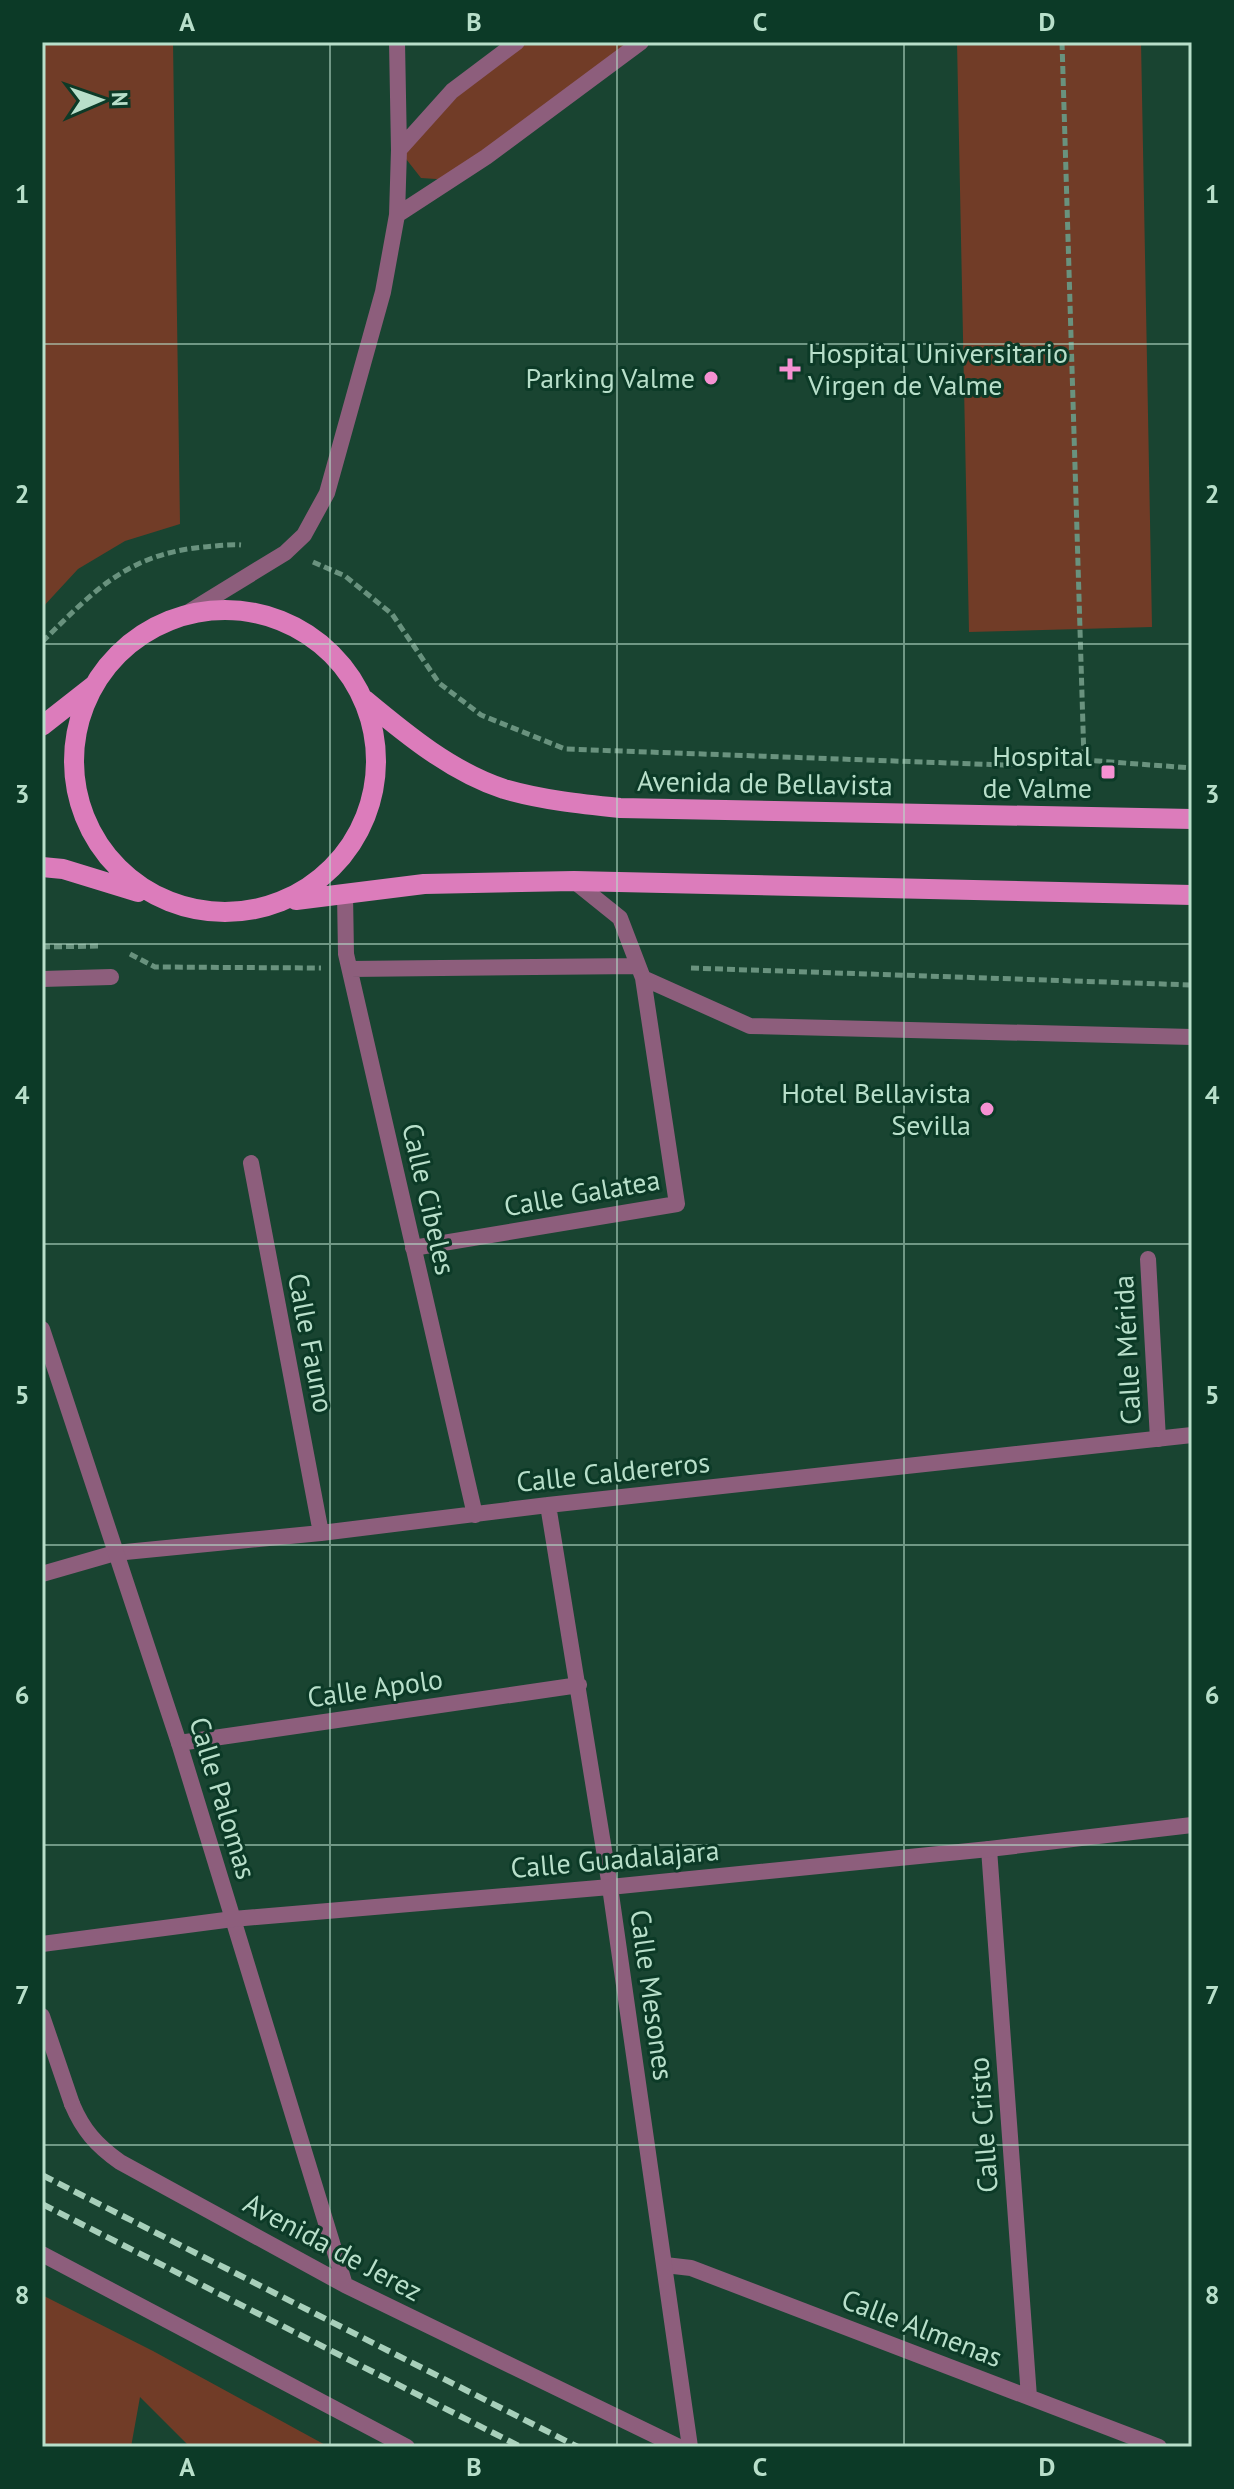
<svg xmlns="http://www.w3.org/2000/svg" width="1234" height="2489" font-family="'PT Sans',sans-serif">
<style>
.green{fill:#713c27}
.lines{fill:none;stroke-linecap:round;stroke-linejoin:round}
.path{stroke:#69927e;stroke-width:5;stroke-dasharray:8 4;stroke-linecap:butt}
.service{stroke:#8d5e7c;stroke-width:16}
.pedestrian{stroke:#8d5e7c;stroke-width:16}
.minor{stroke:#8d5e7c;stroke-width:16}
.tertiary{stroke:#8d5e7c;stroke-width:16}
.primary{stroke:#dc7cbb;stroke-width:20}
.rail{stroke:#a7cfba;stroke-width:6;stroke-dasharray:12 6;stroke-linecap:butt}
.grid{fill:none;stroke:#b8dfca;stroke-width:2;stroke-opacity:0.55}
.poi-dot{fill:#f591d2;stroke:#0c3a27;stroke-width:3}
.labels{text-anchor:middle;stroke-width:6;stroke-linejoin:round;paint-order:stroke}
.poi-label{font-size:28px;fill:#b8dfca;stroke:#0c3a27;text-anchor:end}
.street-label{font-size:28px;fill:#b8dfca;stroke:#0c3a27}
.neatline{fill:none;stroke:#b8dfca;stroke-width:3}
.grid-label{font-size:26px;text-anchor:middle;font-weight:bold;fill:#b8dfca}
</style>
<rect width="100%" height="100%" fill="#194431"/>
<!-- green -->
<path class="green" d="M 42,42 L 173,42 L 180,524 L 125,541 L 78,569 L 42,608 Z
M 517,42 L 641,42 L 451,180 L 421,178 L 399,150 Z
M 957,42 L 1141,42 L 1152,627 L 969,632 Z
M 42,2295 L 153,2351 L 329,2447 L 190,2447 L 140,2397 L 131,2447 L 42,2447 Z"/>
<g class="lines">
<!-- path -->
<path class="path" d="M 1062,42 L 1084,760
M 313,562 L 345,576 L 392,614 L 439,683 L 481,715 L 565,749 L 1004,765 L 1084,760 L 1192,768
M 42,642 C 94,591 127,554 204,547 C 216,546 229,544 241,545
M 42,947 L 102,946
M 130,954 L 155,967 L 321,968
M 691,968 L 1192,985"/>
<!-- service -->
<path class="service" d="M 399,150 L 452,91 L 517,42
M 397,215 L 486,157 L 641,42
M 187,613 L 285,553 L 304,535 L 327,493 L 383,292 L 397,215 L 399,150 L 397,42"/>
<!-- pedestrian -->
<path class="pedestrian" d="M 1148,1259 L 1158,1439"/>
<!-- minor -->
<path class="minor" d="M 574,881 L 620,918 L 643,978 L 750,1026 L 1192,1037
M 345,894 L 346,954 L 475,1515
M 350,969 L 638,966
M 42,979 L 111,977
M 251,1163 L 321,1533
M 413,1248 L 677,1204 L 643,978
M 548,1505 L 610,1887
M 42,1574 L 115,1553 L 321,1533 L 548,1505 L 1192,1435
M 179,1743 L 579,1685
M 989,1849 L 1029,2397
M 233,1919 L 345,2285
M 72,2104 C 83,2130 96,2145 120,2162 L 345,2285 L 679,2447
M 42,2254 L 407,2447
M 665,2265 L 691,2268 L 1159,2447"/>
<!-- tertiary -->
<path class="tertiary" d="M 42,1329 L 179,1743 L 233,1919
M 610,1887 L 690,2447
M 42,1944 L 233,1919 L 610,1887 L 989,1849 L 1192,1825
M 42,2016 L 72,2104"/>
<!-- primary -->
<path class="primary" d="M74 761a151 151 0 1 1 302 0a151 151 0 1 1-302 0Z
M 365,700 C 407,735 452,772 504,789 C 542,800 581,804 620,808 L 1192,819
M 42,726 L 93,686
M 42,867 L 63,869 L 138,892
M 296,900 L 424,884 L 574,881 L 1192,895"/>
<!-- rail -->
<path class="rail" d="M 42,2175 L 578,2447
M 42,2204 L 521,2447"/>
</g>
<!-- grid -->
<path class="grid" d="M 330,42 L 330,2447M 617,42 L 617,2447M 904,42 L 904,2447M 42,344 L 1192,344M 42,644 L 1192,644M 42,944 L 1192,944M 42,1244 L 1192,1244M 42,1545 L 1192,1545M 42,1845 L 1192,1845M 42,2145 L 1192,2145"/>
<!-- markers -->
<g class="poi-dot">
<path d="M786 357h8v8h8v8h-8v8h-8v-8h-8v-8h8z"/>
<circle cx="711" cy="378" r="8"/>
<rect x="1100" y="764" width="16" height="16" rx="4"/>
<circle cx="987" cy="1109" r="8"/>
</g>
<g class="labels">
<!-- poi labels -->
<g class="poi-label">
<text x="808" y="363" text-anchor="start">Hospital Universitario<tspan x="808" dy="32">Virgen de Valme</tspan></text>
<text x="695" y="388">Parking Valme</text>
<text x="1092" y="766">Hospital<tspan x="1092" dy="32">de Valme</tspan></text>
<text x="971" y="1103">Hotel Bellavista<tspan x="971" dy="32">Sevilla</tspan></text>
</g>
<!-- street labels -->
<g class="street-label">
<text transform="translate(765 783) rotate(1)" y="10">Avenida de Bellavista</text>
<text transform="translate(582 1193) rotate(-10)" y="10">Calle Galatea</text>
<text transform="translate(429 1199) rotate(77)" y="10">Calle Cibeles</text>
<text transform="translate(311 1343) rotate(79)" y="10">Calle Fauno</text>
<text transform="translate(1127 1350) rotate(-93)" y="10">Calle Mérida</text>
<text transform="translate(613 1472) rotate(-6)" y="10">Calle Caldereros</text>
<text transform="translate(375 1688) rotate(-8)" y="10">Calle Apolo</text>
<text transform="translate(223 1798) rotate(73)" y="10">Calle Palomas</text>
<text transform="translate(615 1859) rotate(-5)" y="10">Calle Guadalajara</text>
<text transform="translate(652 1995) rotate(82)" y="10">Calle Mesones</text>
<text transform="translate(983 2125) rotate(-94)" y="10">Calle Cristo</text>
<text transform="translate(333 2247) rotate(28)" y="10">Avenida de Jerez</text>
<text transform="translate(922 2328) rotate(21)" y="10">Calle Almenas</text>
</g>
</g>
<!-- border -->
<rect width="1234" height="2489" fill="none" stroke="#0c3a27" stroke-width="88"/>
<!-- north arrow -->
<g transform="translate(100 100) rotate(88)" stroke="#0c3a27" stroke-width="6" paint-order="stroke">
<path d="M0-6L14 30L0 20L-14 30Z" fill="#b8dfca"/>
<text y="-12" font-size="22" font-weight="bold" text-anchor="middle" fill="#b8dfca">N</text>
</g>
<rect x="44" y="44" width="1146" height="2401" class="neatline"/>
<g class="grid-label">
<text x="187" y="31">A</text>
<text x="474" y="31">B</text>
<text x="760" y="31">C</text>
<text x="1047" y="31">D</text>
<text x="22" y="203">1</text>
<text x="1212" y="203">1</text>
<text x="22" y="503">2</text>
<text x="1212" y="503">2</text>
<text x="22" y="803">3</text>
<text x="1212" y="803">3</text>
<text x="22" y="1104">4</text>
<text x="1212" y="1104">4</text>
<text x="22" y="1404">5</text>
<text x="1212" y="1404">5</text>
<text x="22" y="1704">6</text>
<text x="1212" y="1704">6</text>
<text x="22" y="2004">7</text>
<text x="1212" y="2004">7</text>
<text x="22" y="2304">8</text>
<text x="1212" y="2304">8</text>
<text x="187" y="2476">A</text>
<text x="474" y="2476">B</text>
<text x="760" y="2476">C</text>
<text x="1047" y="2476">D</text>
</g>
</svg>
